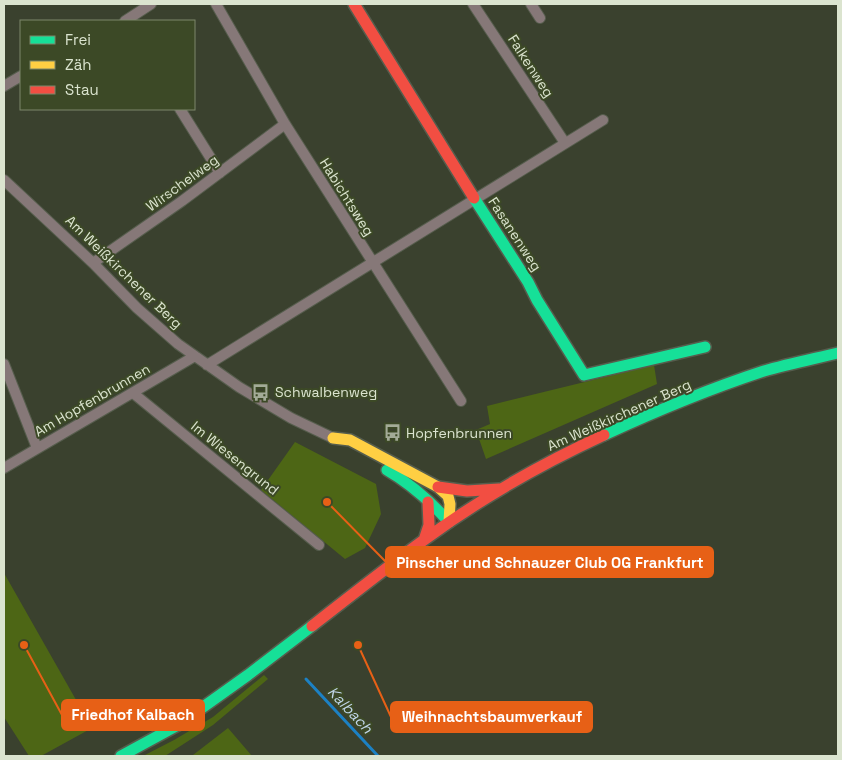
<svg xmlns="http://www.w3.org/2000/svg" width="842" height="760" font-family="'Space Grotesk',sans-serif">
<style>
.green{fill:#4d6615}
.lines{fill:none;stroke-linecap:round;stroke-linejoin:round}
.stream{stroke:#1c81c4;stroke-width:3}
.street-casing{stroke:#565d4d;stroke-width:12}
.fast-casing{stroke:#565d4d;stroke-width:14}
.slow-casing{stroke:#565d4d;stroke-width:14}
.jam-casing{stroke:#565d4d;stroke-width:14}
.street{stroke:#867878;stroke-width:10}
.fast{stroke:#16e098;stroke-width:11}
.slow{stroke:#ffcf43;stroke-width:11}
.jam{stroke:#f24e42;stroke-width:11}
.labels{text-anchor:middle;stroke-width:4;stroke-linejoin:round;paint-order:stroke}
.street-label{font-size:14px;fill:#dbe4cf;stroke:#3c4926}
.poi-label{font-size:14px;fill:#dbe4cf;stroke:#3c4926;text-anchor:start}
.water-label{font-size:15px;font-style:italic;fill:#c1d6e9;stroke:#3c4926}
.leader{fill:none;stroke:#e76016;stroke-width:2}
.callout-dot{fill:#e76016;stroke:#3c4926;stroke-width:2}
.callout{fill:#e76016;stroke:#e76016;stroke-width:2}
.callout-label{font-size:15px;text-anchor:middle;font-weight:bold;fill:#fff}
</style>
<rect width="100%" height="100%" fill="#3a412e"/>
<!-- green -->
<path class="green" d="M 654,365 L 657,384 L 486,459 L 476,430 L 490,424 L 487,406 Z
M 295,442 L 376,484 L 381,514 L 365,548 L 345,559 L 261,490 Z
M 4,573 L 92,728 L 41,756 L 29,756 L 4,717 Z
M 264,675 L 268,679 L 213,725 L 165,756 L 143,756 L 174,740 L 213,717 Z
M 228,728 L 252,756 L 191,756 L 193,755 Z"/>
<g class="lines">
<!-- stream -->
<path class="stream" d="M 306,679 L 378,756"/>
<defs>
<path id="street" d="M 216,4 L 285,124 L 461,401
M 473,4 L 565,143
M 531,4 L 540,18
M 125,21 L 151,4
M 4,86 L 21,76
M 180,109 L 220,173
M 4,180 L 93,263 L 137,308 L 178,344 L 239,387 L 291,418 L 333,438
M 93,263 L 182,201 L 285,124
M 4,364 L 37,448
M 207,365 L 603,120
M 133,393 L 319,545
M 4,468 L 195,356"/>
<path id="fast" d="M 474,198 L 528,282 L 537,300 L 584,375 L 705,347
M 604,435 C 656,411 709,389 764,371 C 788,364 813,359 838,353
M 387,470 C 411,484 431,502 449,522
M 121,756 L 178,725 L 248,675 L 312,626"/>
<path id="slow" d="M 333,438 L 350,440 L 438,487 L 448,496 L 450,504 L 449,522"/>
<path id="jam" d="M 354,4 L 474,198
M 438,487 L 467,491 L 499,489
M 424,540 L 429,525 L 428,502
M 312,626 C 349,597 386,568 424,540 C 480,499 541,464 604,435"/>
</defs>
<!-- street casing -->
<use href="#street" class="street-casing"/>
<!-- fast casing -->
<use href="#fast" class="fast-casing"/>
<!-- slow casing -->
<use href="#slow" class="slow-casing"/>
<!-- jam casing -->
<use href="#jam" class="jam-casing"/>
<!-- street -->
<use href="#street" class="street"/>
<!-- fast -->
<use href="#fast" class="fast"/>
<!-- slow -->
<use href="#slow" class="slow"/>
<!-- jam -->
<use href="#jam" class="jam"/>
</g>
<!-- icons -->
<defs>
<symbol id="bus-bare" viewBox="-9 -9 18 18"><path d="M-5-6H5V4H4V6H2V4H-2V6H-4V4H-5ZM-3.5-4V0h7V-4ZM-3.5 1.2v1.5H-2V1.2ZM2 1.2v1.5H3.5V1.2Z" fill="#a3ab97" stroke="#3c4926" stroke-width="2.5" paint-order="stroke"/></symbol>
</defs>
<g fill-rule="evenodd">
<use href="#bus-bare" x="248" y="380" width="25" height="25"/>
<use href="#bus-bare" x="380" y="420" width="25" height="25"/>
</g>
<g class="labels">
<!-- street labels -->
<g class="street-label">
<text transform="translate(531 66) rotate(57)" y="5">Falkenweg</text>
<text transform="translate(182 183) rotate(-36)" y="5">Wirschelweg</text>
<text transform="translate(347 197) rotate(58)" y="5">Habichtsweg</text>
<text transform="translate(515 234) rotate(57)" y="5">Fasanenweg</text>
<text transform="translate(124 272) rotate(44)" y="5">Am Weißkirchener Berg</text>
<text transform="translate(92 400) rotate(-30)" y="5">Am Hopfenbrunnen</text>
<text transform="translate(619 415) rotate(-24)" y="5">Am Weißkirchener Berg</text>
<text transform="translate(235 458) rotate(39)" y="5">Im Wiesengrund</text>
</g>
<!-- poi labels -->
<g class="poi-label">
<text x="275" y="397">Schwalbenweg</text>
<text x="406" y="438">Hopfenbrunnen</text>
</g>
<!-- water labels -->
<g class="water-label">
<text transform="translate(350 710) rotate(47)" y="5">Kalbach</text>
</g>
</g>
<!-- callouts -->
<path class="leader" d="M327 502L386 562M24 645L62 715M358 645L391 717"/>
<g class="callout-dot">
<circle cx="327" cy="502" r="5"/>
<circle cx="24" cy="645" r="5"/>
<circle cx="358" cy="645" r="5"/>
</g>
<g class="callout">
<rect x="386" y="547" width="327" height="30" rx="5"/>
<rect x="62" y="700" width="142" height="30" rx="5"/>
<rect x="391" y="702" width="201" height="30" rx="5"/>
</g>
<g class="callout-label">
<text x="550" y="568">Pinscher und Schnauzer Club OG Frankfurt</text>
<text x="133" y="720">Friedhof Kalbach</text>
<text x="492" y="722">Weihnachtsbaumverkauf</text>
</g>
<!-- border -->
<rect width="842" height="760" fill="none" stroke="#dbe4cf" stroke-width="10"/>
<!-- legend -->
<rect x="20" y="20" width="175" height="90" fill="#3c4926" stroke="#7c876a"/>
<rect x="30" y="36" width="25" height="8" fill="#16e098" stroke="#7c876a"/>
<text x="65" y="45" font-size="15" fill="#dbe4cf">Frei</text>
<rect x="30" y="61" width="25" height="8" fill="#ffcf43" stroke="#7c876a"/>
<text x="65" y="70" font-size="15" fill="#dbe4cf">Zäh</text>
<rect x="30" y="86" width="25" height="8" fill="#f24e42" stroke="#7c876a"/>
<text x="65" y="95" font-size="15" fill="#dbe4cf">Stau</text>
</svg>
